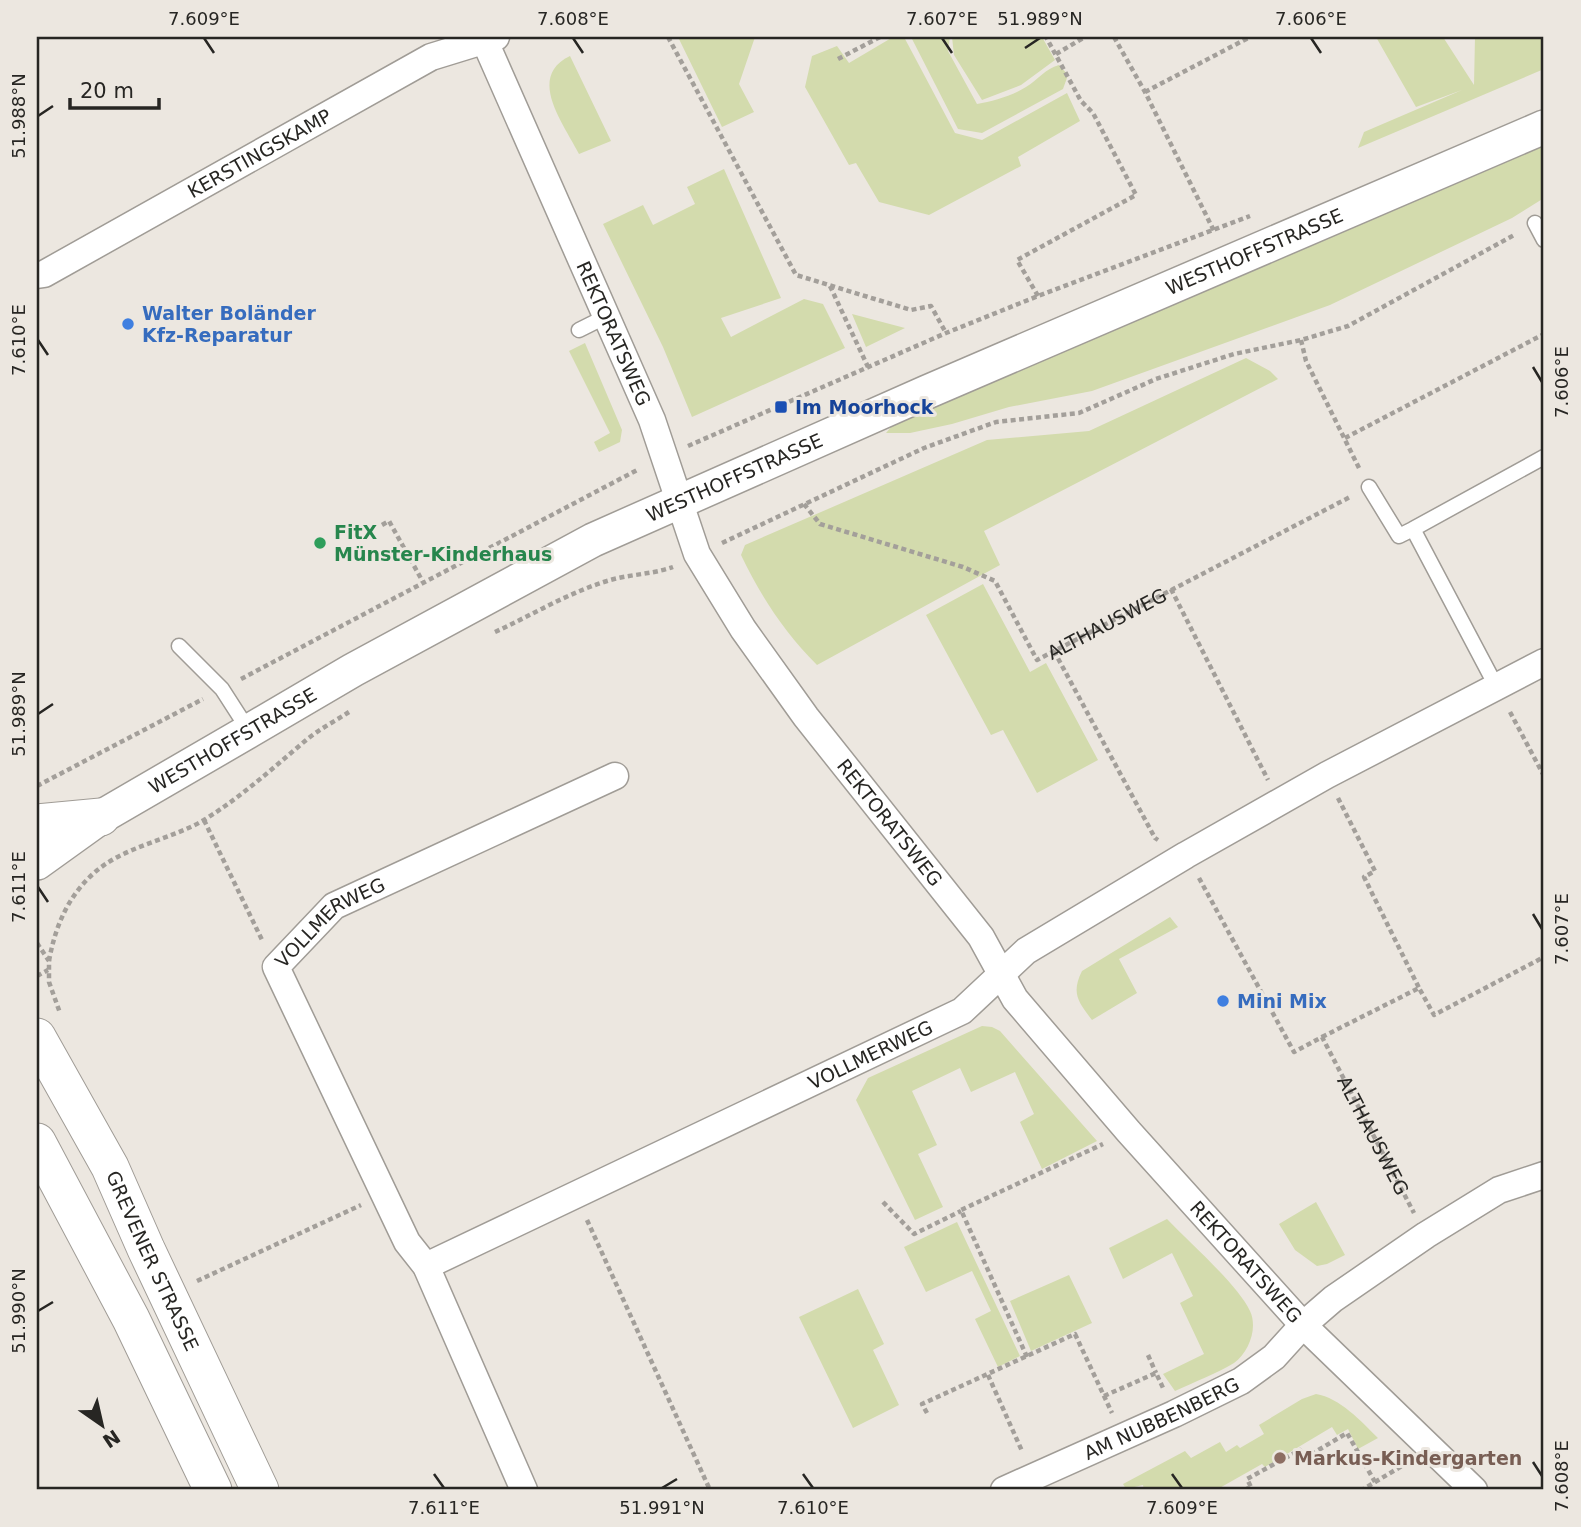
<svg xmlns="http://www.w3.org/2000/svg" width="1581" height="1527" font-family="'DejaVu Sans',sans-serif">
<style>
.green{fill:#d3dbad}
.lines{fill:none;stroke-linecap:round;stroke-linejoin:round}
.service-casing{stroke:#a09c96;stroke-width:17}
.minor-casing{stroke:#a09c96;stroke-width:29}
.tertiary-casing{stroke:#a09c96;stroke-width:36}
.secondary-casing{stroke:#a09c96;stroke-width:39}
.path{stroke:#a39f9a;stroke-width:4.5;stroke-dasharray:5 3.5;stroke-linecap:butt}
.service{stroke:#fff;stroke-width:14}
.minor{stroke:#fff;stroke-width:26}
.tertiary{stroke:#fff;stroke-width:33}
.secondary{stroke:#fff;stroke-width:37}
.ticks{fill:none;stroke:#272623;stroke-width:2.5}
.shop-dot{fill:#3f7fe0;stroke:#ece7e0;stroke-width:2.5}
.transit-dot{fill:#1a4fb4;stroke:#ece7e0;stroke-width:2.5}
.leisure-dot{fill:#2e9e5b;stroke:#ece7e0;stroke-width:2.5}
.education-dot{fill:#8d6e63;stroke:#ece7e0;stroke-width:2.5}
.labels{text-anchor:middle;stroke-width:6;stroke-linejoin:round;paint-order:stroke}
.street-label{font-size:19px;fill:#272623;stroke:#ece7e0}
.shop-label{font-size:19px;font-weight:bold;fill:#366cbe;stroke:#ece7e0;text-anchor:start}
.transit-label{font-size:19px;font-weight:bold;fill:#164399;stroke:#ece7e0;text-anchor:start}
.leisure-label{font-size:19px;font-weight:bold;fill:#27864d;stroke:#ece7e0;text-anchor:start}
.education-label{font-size:19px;font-weight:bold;fill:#785e54;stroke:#ece7e0;text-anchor:start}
.neatline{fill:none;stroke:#272623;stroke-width:2.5}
.ticks-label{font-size:18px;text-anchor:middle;fill:#272623}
</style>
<rect width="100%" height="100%" fill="#ece7e0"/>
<!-- green -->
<path class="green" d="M 678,37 L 755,37 L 739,84 L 754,112 L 722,127 Z
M 893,37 L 904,37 L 955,133 L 982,140 L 1067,93 L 1080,121 L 1018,157 L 1021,166 L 929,215 L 879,202 L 856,163 L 849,165 L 805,87 L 812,56 L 837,46 L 849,63 Z
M 911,37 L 950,37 L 948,51 L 977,104 C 993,101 1012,96 1026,87 C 1039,79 1045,69 1059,65 L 1068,75 L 1063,89 L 982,133 L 958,129 Z
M 952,37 L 1042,37 L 1055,60 L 1021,85 L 982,100 L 954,55 Z
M 1376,37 L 1443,37 L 1474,85 L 1475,37 L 1538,37 L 1544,39 L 1544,69 L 1358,148 L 1364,132 L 1462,90 L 1416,107 Z
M 570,56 L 611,141 L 579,154 C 564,124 526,77 570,56 Z
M 1544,144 L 1544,198 L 1512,218 L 1330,305 L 1092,391 L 1009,407 L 952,424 L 910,433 L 886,433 L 897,420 Z
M 724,169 L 781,298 L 721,318 L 731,337 L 804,299 L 823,304 L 845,348 L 692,417 L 663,347 L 603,224 L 643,205 L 653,225 L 695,204 L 687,187 Z
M 852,314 L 905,328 L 866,347 Z
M 585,343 L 622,430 L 620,442 L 599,452 L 594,442 L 610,433 L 569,351 Z
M 1246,358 L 1270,371 L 1278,379 L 984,531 L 1000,565 L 817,665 C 785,633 761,597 741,555 L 745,545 L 987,440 L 1089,431 Z
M 983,584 L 1030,672 L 1046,663 L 1098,760 L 1037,793 L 1003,730 L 991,735 L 926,615 Z
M 1170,917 L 1178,927 L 1119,959 L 1137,993 L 1092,1020 C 1078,1002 1071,993 1082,971 Z
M 982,1026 L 992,1027 L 1000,1031 L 1097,1141 L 1042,1169 L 1020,1122 L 1034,1114 L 1015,1072 L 971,1092 L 960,1068 L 912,1091 L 937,1145 L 918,1154 L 943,1207 L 915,1220 L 856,1100 L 868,1078 Z
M 1316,1202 L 1345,1255 L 1327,1264 L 1317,1266 L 1295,1250 L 1279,1224 Z
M 1167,1219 C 1189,1242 1238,1285 1250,1311 C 1258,1328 1249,1352 1234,1363 C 1216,1374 1194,1382 1175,1391 L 1163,1374 L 1204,1354 L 1180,1303 L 1193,1296 L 1172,1253 L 1123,1279 L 1109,1248 Z
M 957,1222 L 1020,1356 L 998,1367 L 975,1319 L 991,1311 L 972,1271 L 926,1292 L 904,1247 Z
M 1069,1275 L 1092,1323 L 1031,1351 L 1010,1301 Z
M 858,1289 L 884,1344 L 873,1350 L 899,1405 L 853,1428 L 799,1317 Z
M 1316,1394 C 1340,1398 1361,1421 1378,1438 L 1358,1449 L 1348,1429 L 1337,1435 L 1332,1427 L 1265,1467 L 1262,1464 L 1216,1490 L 1144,1490 L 1143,1485 L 1126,1489 L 1123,1484 L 1185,1451 L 1191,1458 L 1220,1442 L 1226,1452 L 1237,1445 L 1240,1448 L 1264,1434 L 1259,1425 L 1302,1399 Z"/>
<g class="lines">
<defs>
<path id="service" d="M 1535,223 L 1544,240
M 579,330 L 607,316
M 1369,487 L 1399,536 L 1413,529 L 1496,686
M 1413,529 L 1544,457
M 179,646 L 222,689 L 249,731"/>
<g id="minor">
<path id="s3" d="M 483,37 L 652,420 L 697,554 L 743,629 L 806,717 L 981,937 L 1015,999 L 1129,1132 L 1303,1325 L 1474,1490"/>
<path id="s4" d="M 37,275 L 44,274 L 431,57 L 496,37"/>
<path id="s5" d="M 426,1266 L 962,1011 L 1026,951 L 1186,855 L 1327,775 L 1544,662"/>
<path id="s6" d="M 524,1490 L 426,1266 L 407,1242 L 276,967 L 334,906 L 615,776"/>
<path id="s7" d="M 1004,1490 L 1174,1414 L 1241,1381 L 1274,1357 L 1303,1325 L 1333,1299 L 1426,1235 L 1499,1190 L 1544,1175"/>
</g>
<g id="tertiary">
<path id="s8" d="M 37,863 L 101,817 L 249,731 L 353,670 L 593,540 L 927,392 L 1544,127"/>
</g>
<g id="secondary">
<path d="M 37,823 L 101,817"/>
<path id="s9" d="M 37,1037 L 110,1167 L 146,1249 L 260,1490"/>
<path d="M 37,1142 L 131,1319 L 213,1490"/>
</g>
</defs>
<!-- service casing -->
<use href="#service" class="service-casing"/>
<!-- minor casing -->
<use href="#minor" class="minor-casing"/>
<!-- tertiary casing -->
<use href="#tertiary" class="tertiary-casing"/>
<!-- secondary casing -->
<use href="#secondary" class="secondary-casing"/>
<!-- path -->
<g class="path">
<path d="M 668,37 L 796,275 L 911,310 L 931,306 L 946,333"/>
<path d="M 1114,37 L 1145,92 L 1214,231"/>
<path d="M 1056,54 L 1085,37"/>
<path d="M 838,59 L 880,37"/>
<path d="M 1145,92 L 1250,37"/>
<path d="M 830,286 L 868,367"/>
<path d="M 1038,296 L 1017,260 L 1136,195 L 1093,113 L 1081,101 L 1046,37"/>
<path d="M 1301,340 L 1306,361 L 1360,470"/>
<path d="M 1345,438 L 1544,334"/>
<path d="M 688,446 L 946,333 L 1038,296 L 1250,216"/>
<path id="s1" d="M 804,504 L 820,524 L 963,567 L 995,581 L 1037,660 L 1350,497"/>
<path d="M 382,525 L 389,521 L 423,582"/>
<path d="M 722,543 L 924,448 L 996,422 L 1079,413 L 1156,379 L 1234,354 L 1301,340 L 1348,326 L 1516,234"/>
<path d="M 1171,589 L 1268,780"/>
<path d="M 495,632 C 534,614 573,590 614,579 C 634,574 653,574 673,567"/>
<path d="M 1054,651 L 1155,838 L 1158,840"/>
<path d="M 241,679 L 639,469"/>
<path d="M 1510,712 L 1544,776"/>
<path d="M 37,786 L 203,699"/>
<path d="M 1338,798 L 1375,871 L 1364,877 L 1419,988"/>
<path d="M 204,820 L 263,942"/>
<path id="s2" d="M 1199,878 L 1294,1052 L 1322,1037 L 1414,1213"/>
<path d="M 37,943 L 49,961 L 49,982 L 60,1013"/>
<path d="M 49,961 C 55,927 68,896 94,873 C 124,846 170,840 204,820 C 241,797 272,769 305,741 C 318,730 335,721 349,712"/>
<path d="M 37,976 L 48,970"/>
<path d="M 1322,1037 L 1419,988 L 1434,1015 L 1544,957"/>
<path d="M 883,1202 L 914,1234 L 961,1211"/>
<path d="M 587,1220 L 710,1490"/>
<path d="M 197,1281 L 361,1205"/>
<path d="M 1148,1355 L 1156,1373"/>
<path d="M 1027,1357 L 961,1210 L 1103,1144"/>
<path d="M 988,1375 L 1022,1451"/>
<path d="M 1104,1396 L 1156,1373 L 1164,1390"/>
<path d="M 927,1413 L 922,1404 L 1075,1334 L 1112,1413"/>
<path d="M 1375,1482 L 1407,1463"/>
<path d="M 1244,1490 L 1251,1487 L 1247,1479 L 1300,1450 L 1305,1458 L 1347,1433 L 1375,1482 L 1362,1490"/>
</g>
<!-- service -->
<use href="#service" class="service"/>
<!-- minor -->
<use href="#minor" class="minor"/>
<!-- tertiary -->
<use href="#tertiary" class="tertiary"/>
<!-- secondary -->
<use href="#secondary" class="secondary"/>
</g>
<!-- ticks -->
<path class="ticks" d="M 204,38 L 214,53M 573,38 L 583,53M 942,38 L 952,53M 1311,38 L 1321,53M 1025,48 L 1040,38M 38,116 L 53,106M 38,340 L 48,355M 1533,367 L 1542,382M 38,714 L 53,704M 38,887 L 48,902M 1533,914 L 1542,929M 38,1311 L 53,1302M 1533,1462 L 1542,1476M 434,1474 L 444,1488M 803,1474 L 813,1488M 1172,1474 L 1182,1488M 662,1488 L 677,1479"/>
<!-- markers -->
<g class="shop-dot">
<circle cx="128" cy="324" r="7"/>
<circle cx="1223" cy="1001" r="7"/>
</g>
<rect class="transit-dot" x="774" y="400" width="14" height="14" rx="3.5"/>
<circle class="leisure-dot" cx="320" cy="543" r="7"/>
<circle class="education-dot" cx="1280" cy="1458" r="7"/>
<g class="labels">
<!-- street labels -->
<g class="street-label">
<text dy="7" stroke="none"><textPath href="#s4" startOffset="254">KERSTINGSKAMP</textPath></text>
<text dy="7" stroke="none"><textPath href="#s8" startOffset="1365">WESTHOFFSTRASSE</textPath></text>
<text dy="7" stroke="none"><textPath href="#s3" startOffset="324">REKTORATSWEG</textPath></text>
<text dy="7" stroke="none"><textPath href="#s8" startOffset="798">WESTHOFFSTRASSE</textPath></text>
<text dy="7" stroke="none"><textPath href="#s1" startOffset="378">ALTHAUSWEG</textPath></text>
<text dy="7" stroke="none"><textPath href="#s8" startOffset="231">WESTHOFFSTRASSE</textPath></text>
<text dy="7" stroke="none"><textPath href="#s3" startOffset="891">REKTORATSWEG</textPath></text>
<text dy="7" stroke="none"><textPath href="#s6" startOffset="651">VOLLMERWEG</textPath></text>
<text dy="7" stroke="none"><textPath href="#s5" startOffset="492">VOLLMERWEG</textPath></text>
<text dy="7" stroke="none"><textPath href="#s2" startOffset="341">ALTHAUSWEG</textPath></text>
<text dy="7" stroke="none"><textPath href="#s9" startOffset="252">GREVENER STRASSE</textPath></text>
<text dy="7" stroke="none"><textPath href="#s3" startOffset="1458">REKTORATSWEG</textPath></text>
<text dy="7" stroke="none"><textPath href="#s7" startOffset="173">AM NUBBENBERG</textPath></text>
</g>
<!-- shop labels -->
<g class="shop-label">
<text x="142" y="320">Walter Boländer<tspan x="142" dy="22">Kfz-Reparatur</tspan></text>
<text x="1237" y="1008">Mini Mix</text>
</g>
<!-- transit labels -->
<g class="transit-label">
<text x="795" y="414">Im Moorhock</text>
</g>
<!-- leisure labels -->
<g class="leisure-label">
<text x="334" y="539">FitX<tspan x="334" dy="22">Münster-Kinderhaus</tspan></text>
</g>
<!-- education labels -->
<g class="education-label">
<text x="1294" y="1465">Markus-Kindergarten</text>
</g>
</g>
<!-- border -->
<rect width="1581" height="1527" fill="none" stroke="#ece7e0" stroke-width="77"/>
<!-- north arrow -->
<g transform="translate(102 1425) rotate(146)" stroke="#ece7e0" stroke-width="5" paint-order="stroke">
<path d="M0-5L12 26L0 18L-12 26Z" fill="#272623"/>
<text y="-10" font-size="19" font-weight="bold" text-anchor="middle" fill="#272623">N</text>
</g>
<!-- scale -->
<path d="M70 98v10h89v-10" fill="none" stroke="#272623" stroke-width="3.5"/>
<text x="80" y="98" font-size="21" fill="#272623" stroke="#ece7e0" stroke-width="5" paint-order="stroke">20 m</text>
<rect x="38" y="38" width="1504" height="1450" class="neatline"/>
<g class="ticks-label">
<text x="204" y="25">7.609°E</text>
<text x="573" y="25">7.608°E</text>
<text x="942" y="25">7.607°E</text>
<text x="1040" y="25">51.989°N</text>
<text x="1311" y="25">7.606°E</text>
<text transform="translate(19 116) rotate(-90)" y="6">51.988°N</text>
<text transform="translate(19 340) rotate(-90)" y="6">7.610°E</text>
<text transform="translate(1562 382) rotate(-90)" y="6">7.606°E</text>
<text transform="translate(19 714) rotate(-90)" y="6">51.989°N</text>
<text transform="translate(19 887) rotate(-90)" y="6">7.611°E</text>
<text transform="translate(1562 929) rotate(-90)" y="6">7.607°E</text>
<text transform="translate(19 1311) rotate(-90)" y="6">51.990°N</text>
<text transform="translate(1562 1476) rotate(-90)" y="6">7.608°E</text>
<text x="444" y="1514">7.611°E</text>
<text x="662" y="1514">51.991°N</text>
<text x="813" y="1514">7.610°E</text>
<text x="1182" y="1514">7.609°E</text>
</g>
</svg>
